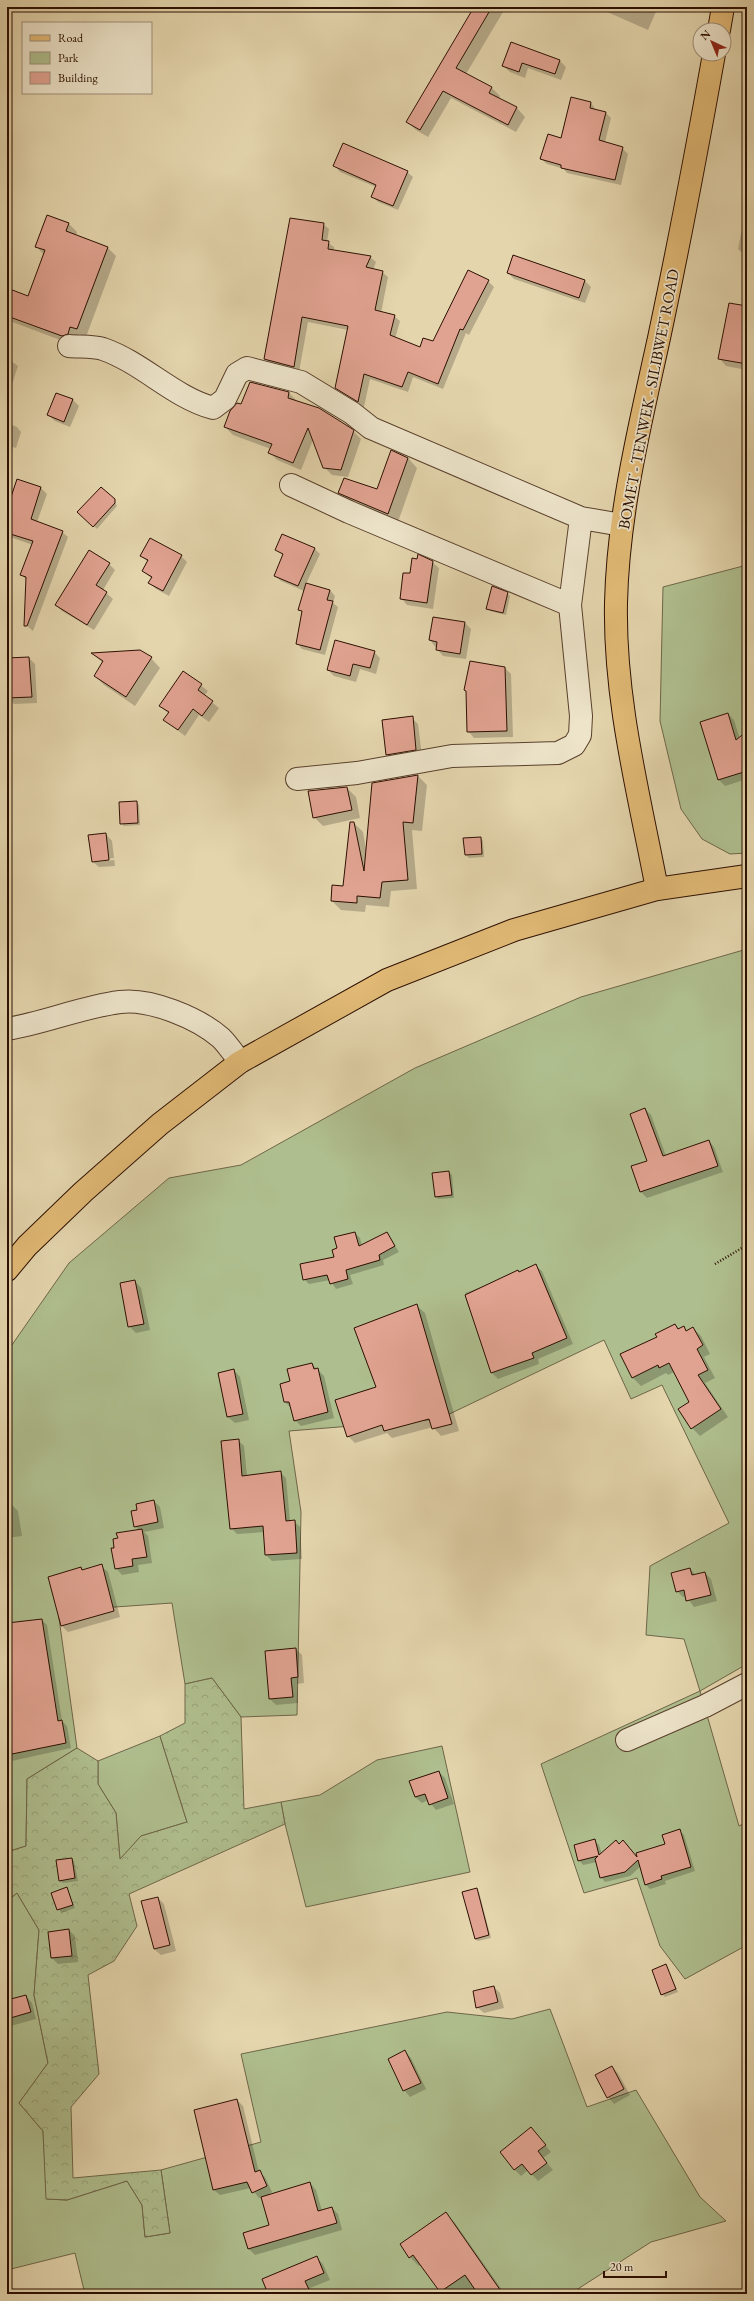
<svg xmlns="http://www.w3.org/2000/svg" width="754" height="2301" font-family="'EB Garamond',serif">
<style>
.green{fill:#afbe8e;stroke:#6e6648}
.forest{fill:url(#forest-crowns);stroke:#6e6648}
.shadow{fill:#0003;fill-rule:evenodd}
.building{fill:#e1a391;stroke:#2c0f01}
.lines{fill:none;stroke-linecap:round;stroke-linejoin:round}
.minor-casing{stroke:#5a402c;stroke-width:24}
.major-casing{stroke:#2c0f01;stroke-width:24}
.highway-casing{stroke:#2c0f01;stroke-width:24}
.path{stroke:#2c0f01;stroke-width:2.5;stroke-dasharray:1 2;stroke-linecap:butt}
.minor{stroke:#ede4ca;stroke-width:22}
.major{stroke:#e2ba76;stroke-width:22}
.highway{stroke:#e2ba76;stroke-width:22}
.labels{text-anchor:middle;stroke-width:3.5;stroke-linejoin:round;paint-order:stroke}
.street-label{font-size:16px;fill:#2c0f01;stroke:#ede4ca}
</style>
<defs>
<pattern id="forest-crowns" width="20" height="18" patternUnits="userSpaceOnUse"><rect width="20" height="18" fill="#afbe8e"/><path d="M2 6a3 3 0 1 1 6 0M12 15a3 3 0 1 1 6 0" fill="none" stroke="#97a279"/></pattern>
</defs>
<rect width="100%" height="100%" fill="#e4d5ad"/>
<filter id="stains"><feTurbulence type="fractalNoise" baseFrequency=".005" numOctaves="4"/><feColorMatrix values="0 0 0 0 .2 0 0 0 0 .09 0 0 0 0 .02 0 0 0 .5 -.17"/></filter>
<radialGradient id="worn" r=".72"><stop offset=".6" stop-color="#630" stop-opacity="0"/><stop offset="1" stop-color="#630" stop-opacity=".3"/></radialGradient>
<!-- green -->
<path class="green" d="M 747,565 L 747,853 L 730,854 L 702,839 L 681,809 L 660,721 L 663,587 Z
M 747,949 L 747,1664 L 700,1691 L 739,1826 L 747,1822 L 747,1945 L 685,1979 L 660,1946 L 637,1878 L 584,1893 L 541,1764 L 700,1691 L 684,1639 L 646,1635 L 650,1566 L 729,1523 L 662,1385 L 631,1399 L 604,1340 L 439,1419 L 289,1431 L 301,1512 L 297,1715 L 241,1717 L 212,1678 L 185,1684 L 172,1603 L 58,1611 L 77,1748 L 27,1779 L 26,1846 L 7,1852 L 7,1352 L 69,1263 L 169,1178 L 241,1165 L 415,1068 L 581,997 Z
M 160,1736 L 187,1822 L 141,1836 L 120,1860 L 116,1813 L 98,1784 L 98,1761 Z
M 442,1746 L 470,1872 L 306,1907 L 285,1824 L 281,1802 L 320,1795 L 377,1760 Z
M 17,1893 L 39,1930 L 34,1995 L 48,2063 L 19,2103 L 43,2131 L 47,2199 L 67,2200 L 127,2181 L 142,2205 L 145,2237 L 170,2233 L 161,2170 L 261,2142 L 241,2054 L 447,2012 L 512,2019 L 550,2009 L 587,2107 L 636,2090 L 700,2197 L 726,2221 L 651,2242 L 570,2294 L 85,2294 L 75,2253 L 7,2270 L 7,1901 Z"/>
<!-- forest -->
<path class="forest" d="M 212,1678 L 241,1717 L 244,1809 L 281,1802 L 285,1824 L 129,1894 L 137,1926 L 114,1961 L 88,1975 L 99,2074 L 71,2107 L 73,2178 L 161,2170 L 170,2233 L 145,2237 L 142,2205 L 127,2181 L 67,2200 L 46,2199 L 43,2131 L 19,2103 L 48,2063 L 34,1995 L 39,1930 L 17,1893 L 7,1901 L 7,1852 L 26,1846 L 27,1779 L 77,1748 L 98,1761 L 98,1784 L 116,1813 L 120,1859 L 141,1836 L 187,1822 L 160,1736 L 185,1723 L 185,1684 Z"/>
<!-- shadow -->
<path class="shadow" d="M 475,7 L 506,7 L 466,74 L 492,88 L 500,96 L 499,99 L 517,108 L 525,117 L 516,132 L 451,98 L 428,137 L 416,130 L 407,122 Z
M 596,7 L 658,7 L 648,30 Z
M 512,43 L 559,60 L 566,67 L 561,80 L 528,68 L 525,78 L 510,72 L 503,66 Z
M 591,103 L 596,110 L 606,113 L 611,118 L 605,142 L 622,148 L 628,154 L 621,185 L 567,173 L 564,169 L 547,164 L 541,159 L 561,139 Z
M 335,166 L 407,172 L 413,177 L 398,210 L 378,202 L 372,196 L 376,187 L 340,172 Z
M 745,214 L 747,214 L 747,257 L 738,249 Z
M 48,216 L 69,224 L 77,232 L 76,236 L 108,248 L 116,256 L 86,337 L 79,334 L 76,342 L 71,344 L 7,320 L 7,296 L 29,297 L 44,255 L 36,246 Z
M 323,224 L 329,229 L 327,242 L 334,247 L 334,251 L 370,257 L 376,262 L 373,270 L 382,272 L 388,277 L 381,313 L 394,316 L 400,321 L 395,339 L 420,348 L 433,343 L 488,281 L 494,287 L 469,335 L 466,333 L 443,389 L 413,377 L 408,392 L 370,379 L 364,407 L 336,388 L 348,330 L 308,322 L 299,372 L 271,365 L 265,359 Z
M 508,273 L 584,280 L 591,287 L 585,303 L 514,279 Z
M 747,307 L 747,370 L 726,366 L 719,358 Z
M 7,358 L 18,366 L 7,400 Z
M 250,383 L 289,393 L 297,401 L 353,431 L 361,439 L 348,477 L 332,475 L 324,467 L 313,440 L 301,470 L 277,460 L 269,452 L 271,449 L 233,435 L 225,427 L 242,406 Z
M 57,394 L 73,400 L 79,406 L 70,427 L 55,421 L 48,415 Z
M 7,423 L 17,427 L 21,432 L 16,448 L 13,447 L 7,468 Z
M 392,451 L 408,458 L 417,468 L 398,522 L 349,502 L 339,493 L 377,490 Z
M 17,480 L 41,488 L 47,494 L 37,522 L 62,532 L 68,537 L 33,631 L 26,625 L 26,580 L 22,575 L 33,545 L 7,536 L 7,512 Z
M 114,500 L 117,506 L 97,529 L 79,512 Z
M 314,548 L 320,554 L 306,584 L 330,590 L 335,596 L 333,603 L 338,607 L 325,655 L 302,649 L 297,643 L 303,613 L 299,609 L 304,591 L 281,581 L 275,576 L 284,556 L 276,550 Z
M 141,556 L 181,556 L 187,562 L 169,596 L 156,589 L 150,583 L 152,579 L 143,571 L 148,562 Z
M 418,560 L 432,562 L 439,568 L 433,609 L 407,605 L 401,598 Z
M 109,564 L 115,570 L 103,590 L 113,599 L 94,630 L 62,611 L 56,605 Z
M 507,593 L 510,596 L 506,615 L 490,611 L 488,608 Z
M 434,618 L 465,623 L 471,629 L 466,659 L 443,656 L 437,649 L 430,640 Z
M 374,652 L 380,658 L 376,674 L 360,669 L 356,682 L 334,676 L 328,670 Z
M 93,654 L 151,658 L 160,668 L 135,706 L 104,685 L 95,676 L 103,663 Z
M 29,658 L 35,664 L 37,703 L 14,704 L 8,698 L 7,659 Z
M 505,668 L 511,674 L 513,737 L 474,738 L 468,731 Z
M 184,672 L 208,691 L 204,696 L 219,708 L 209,722 L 199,715 L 185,736 L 164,720 L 169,714 L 160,706 Z
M 728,714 L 734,720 L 740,739 L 747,733 L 747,779 L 725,786 L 719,780 L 701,723 Z
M 412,718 L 418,724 L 422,756 L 393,761 L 387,755 Z
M 418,776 L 427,785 L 422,831 L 412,830 L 417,889 L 391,891 L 389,907 L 366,905 L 365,912 L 341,910 L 332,901 L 344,887 L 354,823 L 363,832 L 366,849 Z
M 347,788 L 356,797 L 360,818 L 323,826 L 314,817 Z
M 136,802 L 139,805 L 140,825 L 124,826 L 121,823 Z
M 106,834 L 112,841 L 115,866 L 99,867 L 92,861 ZM 114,858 L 114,860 L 96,862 L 96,860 Z
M 481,838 L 483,841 L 484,857 L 469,858 L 466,855 Z
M 645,1109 L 651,1115 L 666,1156 L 709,1141 L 714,1147 L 723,1172 L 647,1198 L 641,1192 L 633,1167 L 648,1161 Z
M 449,1172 L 452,1175 L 454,1198 L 438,1199 L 436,1196 Z
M 355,1233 L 360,1238 L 362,1246 L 387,1233 L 399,1252 L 383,1260 L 384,1265 L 350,1275 L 353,1284 L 336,1289 L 330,1280 L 309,1284 L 304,1279 L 336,1257 L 338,1249 Z
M 536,1266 L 542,1271 L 573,1344 L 538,1359 L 539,1364 L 498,1379 L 492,1373 L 465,1293 Z
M 135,1281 L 141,1288 L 150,1330 L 136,1333 L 129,1326 Z
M 417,1306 L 425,1313 L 459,1431 L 441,1436 L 433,1427 L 392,1438 L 387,1433 L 355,1443 L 348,1436 L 377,1387 Z
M 675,1325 L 680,1330 L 684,1328 L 687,1331 L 693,1328 L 701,1336 L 710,1354 L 704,1357 L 715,1378 L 705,1383 L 728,1417 L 700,1436 L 692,1428 L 691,1403 L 674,1372 L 668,1375 L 666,1373 L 641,1386 L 633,1378 L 622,1355 L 658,1337 Z
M 312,1364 L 324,1376 L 334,1418 L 301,1426 L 295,1420 L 291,1408 L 285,1402 L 292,1382 Z
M 234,1370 L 240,1377 L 249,1420 L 235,1423 L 228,1417 Z
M 238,1440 L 244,1446 L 247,1476 L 280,1472 L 286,1478 L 290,1521 L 294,1521 L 300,1527 L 302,1559 L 272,1561 L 266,1555 L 265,1532 L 237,1534 L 231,1528 Z
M 154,1501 L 160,1507 L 164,1528 L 144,1532 L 148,1536 L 152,1563 L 138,1565 L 139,1572 L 122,1575 L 116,1568 L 139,1530 L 135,1526 L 138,1511 Z
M 12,1505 L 18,1511 L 22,1536 L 7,1538 L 7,1506 Z
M 101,1566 L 108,1572 L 120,1617 L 68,1632 L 62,1626 L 49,1577 L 81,1568 L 83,1570 Z
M 690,1569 L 696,1575 L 705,1573 L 711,1579 L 717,1601 L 694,1607 L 686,1596 L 683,1597 L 677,1591 Z
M 42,1620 L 47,1625 L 62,1721 L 67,1726 L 71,1748 L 7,1762 L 7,1624 Z
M 296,1649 L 302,1655 L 304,1683 L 297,1684 L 298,1703 L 276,1705 L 270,1699 Z
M 439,1772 L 445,1778 L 454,1804 L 436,1810 L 428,1800 L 422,1803 L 415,1797 Z
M 679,1830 L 684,1835 L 695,1871 L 665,1881 L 666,1884 L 650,1889 L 645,1884 L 641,1866 L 630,1876 L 605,1882 L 601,1877 L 597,1862 L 583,1865 L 579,1860 L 595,1841 L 599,1845 L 602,1854 L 619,1845 L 639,1859 L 666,1844 Z
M 71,1859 L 74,1861 L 78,1881 L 63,1883 L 60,1881 Z
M 67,1888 L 75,1908 L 61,1913 L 52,1894 Z
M 476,1889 L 479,1892 L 491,1938 L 478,1941 L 475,1939 Z
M 158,1898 L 164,1904 L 176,1951 L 161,1955 L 154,1949 L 143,1902 Z
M 69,1930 L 75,1936 L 78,1962 L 58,1964 L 52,1958 Z
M 666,1966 L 678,1992 L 665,1997 L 662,1994 Z
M 494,1987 L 500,1993 L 504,2008 L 484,2013 L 477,2007 Z
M 26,1996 L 32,2003 L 36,2019 L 7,2027 L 7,2001 Z
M 405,2052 L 411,2058 L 426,2089 L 410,2097 L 404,2090 Z
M 612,2067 L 618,2073 L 630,2095 L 614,2104 L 608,2097 Z
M 237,2100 L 243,2106 L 259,2172 L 265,2177 L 272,2192 L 267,2196 L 310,2183 L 316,2190 L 322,2211 L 332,2208 L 338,2214 L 342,2230 L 255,2255 L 249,2249 L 270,2226 L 262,2197 L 259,2198 L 251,2188 L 220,2195 L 214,2190 Z
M 531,2128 L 551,2152 L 543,2158 L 553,2170 L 538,2181 L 528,2170 L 521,2176 L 514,2169 Z
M 445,2214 L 455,2223 L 505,2294 L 442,2294 L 422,2265 L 419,2266 L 410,2257 Z
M 317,2258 L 323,2264 L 330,2280 L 310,2288 L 313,2294 L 269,2294 Z"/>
<!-- building -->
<path class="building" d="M 474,7 L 492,7 L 456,68 L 492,87 L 489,93 L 517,107 L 508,125 L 443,91 L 420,130 L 406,122 Z
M 511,42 L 560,60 L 555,74 L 522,63 L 519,72 L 502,66 Z
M 571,97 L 591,102 L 590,108 L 606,112 L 599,140 L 623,147 L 615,180 L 561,168 L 561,165 L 540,159 L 548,134 L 561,138 Z
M 343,143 L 408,171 L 393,206 L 371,197 L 376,185 L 333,166 Z
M 47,215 L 69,223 L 66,231 L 108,247 L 77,329 L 70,327 L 68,334 L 62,336 L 7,316 L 7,288 L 28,296 L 45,250 L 35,247 Z
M 290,218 L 324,223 L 322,240 L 329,241 L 328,249 L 371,256 L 366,267 L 383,271 L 375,310 L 395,315 L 390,335 L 420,347 L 423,338 L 433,341 L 468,270 L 489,280 L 463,330 L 460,329 L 438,384 L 408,372 L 402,387 L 364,374 L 358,402 L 335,388 L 348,326 L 302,317 L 294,367 L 264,359 Z
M 513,255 L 585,280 L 579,298 L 507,273 Z
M 729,303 L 747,306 L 747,364 L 718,359 Z
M 250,382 L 289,392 L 288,398 L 319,408 L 354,430 L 341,470 L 323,468 L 308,428 L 293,463 L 268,453 L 272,444 L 224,427 L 230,411 L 237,403 L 241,404 Z
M 56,393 L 73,399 L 64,422 L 47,415 Z
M 391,450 L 408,458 L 388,514 L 338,493 L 344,478 L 377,489 Z
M 17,479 L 41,487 L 31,519 L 63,531 L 27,626 L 24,626 L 26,577 L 20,575 L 33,541 L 7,533 L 7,509 Z
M 101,487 L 115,499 L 115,503 L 93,527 L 77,512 Z
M 282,534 L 315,548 L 298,586 L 274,576 L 283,554 L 275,550 Z
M 150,538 L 182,555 L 163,591 L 148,583 L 152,577 L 142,571 L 148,560 L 140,556 Z
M 89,550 L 110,563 L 96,585 L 107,592 L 87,625 L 55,605 Z
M 418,554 L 433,561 L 427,603 L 400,599 L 403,573 L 410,573 L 412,558 L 417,559 Z
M 306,583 L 330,590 L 327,600 L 333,601 L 320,650 L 296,644 L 302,611 L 298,610 Z
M 492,586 L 508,592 L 503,613 L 486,609 Z
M 433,617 L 465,622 L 460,654 L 436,650 L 437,642 L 429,640 Z
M 335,640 L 375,651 L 370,668 L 353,664 L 350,676 L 327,670 Z
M 140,650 L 152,657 L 126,697 L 94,676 L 103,661 L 91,653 Z
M 29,657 L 32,697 L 7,698 L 7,658 Z
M 470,661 L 505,667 L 507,731 L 467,732 L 466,691 L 464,690 Z
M 183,671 L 202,684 L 198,690 L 213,701 L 202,716 L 193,709 L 178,730 L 163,720 L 169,712 L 159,706 Z
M 728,713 L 736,740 L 747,731 L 747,771 L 718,780 L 700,722 Z
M 413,716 L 416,750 L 386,755 L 382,720 Z
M 418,775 L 413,823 L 403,822 L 408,880 L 382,882 L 380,898 L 357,896 L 357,903 L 331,901 L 332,885 L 343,886 L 350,822 L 354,822 L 364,871 L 372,783 Z
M 347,787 L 352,810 L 313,818 L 308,791 Z
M 137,801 L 138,823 L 120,824 L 119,802 Z
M 106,833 L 109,860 L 92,862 L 88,835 Z
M 481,837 L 482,854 L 465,855 L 463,838 Z
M 645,1108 L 663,1156 L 709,1140 L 718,1166 L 640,1192 L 631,1166 L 647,1161 L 630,1114 Z
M 449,1171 L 452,1195 L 435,1197 L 432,1173 Z
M 355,1232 L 359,1246 L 387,1232 L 395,1246 L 379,1255 L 380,1260 L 346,1270 L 348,1279 L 330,1284 L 327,1275 L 303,1280 L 300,1264 L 334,1257 L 332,1250 L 337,1248 L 334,1237 Z
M 536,1264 L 567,1338 L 532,1353 L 534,1358 L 491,1373 L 465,1295 L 518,1270 L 519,1272 Z
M 135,1280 L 144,1324 L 128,1327 L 120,1283 Z
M 417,1304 L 452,1424 L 432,1429 L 429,1419 L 384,1431 L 382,1425 L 347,1437 L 335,1400 L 376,1387 L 354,1328 Z
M 675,1324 L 678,1329 L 684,1326 L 686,1331 L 693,1327 L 703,1345 L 697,1349 L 708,1370 L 698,1375 L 721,1409 L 691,1429 L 678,1409 L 689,1402 L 669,1363 L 659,1368 L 658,1365 L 632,1378 L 620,1354 L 657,1337 L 655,1334 Z
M 312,1363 L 314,1369 L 318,1368 L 328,1412 L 294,1421 L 289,1402 L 284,1402 L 280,1384 L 290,1381 L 287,1369 Z
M 234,1369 L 243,1414 L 227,1417 L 218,1373 Z
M 239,1439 L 242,1476 L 281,1471 L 286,1521 L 295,1520 L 297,1553 L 265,1555 L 263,1526 L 230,1529 L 221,1441 Z
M 154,1500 L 158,1522 L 134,1527 L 131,1511 L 137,1510 L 136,1504 Z
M 142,1529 L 147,1557 L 132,1559 L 133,1566 L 115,1569 L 111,1548 L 114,1548 L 113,1539 L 118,1538 L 116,1533 Z
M 102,1564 L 114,1611 L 61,1626 L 48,1577 L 81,1567 L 82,1570 Z
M 690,1568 L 692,1575 L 705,1572 L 711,1595 L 686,1601 L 684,1590 L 676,1592 L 671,1573 Z
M 42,1619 L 58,1721 L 62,1720 L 66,1743 L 7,1755 L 7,1623 Z
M 296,1648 L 298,1677 L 291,1678 L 293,1697 L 269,1699 L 265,1651 Z
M 439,1771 L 448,1798 L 429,1805 L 425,1794 L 415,1797 L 409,1781 Z
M 680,1829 L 691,1867 L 661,1876 L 662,1879 L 645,1885 L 638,1860 L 625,1872 L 600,1878 L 595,1859 L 598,1856 L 578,1861 L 574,1845 L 595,1839 L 599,1855 L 616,1840 L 619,1844 L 623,1840 L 637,1857 L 636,1853 L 665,1844 L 662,1835 Z
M 72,1858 L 75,1878 L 59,1881 L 56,1860 Z
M 67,1887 L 73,1905 L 57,1910 L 51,1893 Z
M 477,1888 L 489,1935 L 475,1939 L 462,1892 Z
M 158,1897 L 170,1945 L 154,1949 L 141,1901 Z
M 69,1929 L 72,1956 L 51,1958 L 48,1932 Z
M 666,1964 L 676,1989 L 661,1995 L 652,1970 Z
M 494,1986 L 498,2002 L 476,2008 L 473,1991 Z
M 26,1995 L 31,2012 L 7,2019 L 7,2000 Z
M 405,2050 L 421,2083 L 403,2091 L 388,2059 Z
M 612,2066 L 624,2089 L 607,2098 L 595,2075 Z
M 237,2099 L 255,2172 L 260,2170 L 267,2186 L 252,2193 L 247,2182 L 213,2190 L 194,2110 Z
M 531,2127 L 546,2145 L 538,2151 L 547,2163 L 531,2175 L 522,2164 L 514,2170 L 500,2152 Z
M 310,2182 L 318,2211 L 332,2207 L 337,2223 L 248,2249 L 243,2233 L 269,2225 L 261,2197 Z
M 446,2212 L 503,2294 L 478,2294 L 465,2275 L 440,2292 L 413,2255 L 409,2258 L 400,2244 Z
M 317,2256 L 324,2273 L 305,2281 L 311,2294 L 268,2294 L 262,2279 Z"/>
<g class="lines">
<defs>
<path id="minor" d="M 69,346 C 79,347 93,346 103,349 C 143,363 173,397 213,408 L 225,399 L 237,374 L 247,368 L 301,382 L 352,413 L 371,428 L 581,518 L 622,525
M 291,485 L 349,512 L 570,605
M 297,779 L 357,773 L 452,756 L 558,753 L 574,745 L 580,735 L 581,716 L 570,605 L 581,518
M 7,1029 C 45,1023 81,1007 120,1002 C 150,998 198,1018 221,1038 C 228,1045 234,1054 240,1062
M 627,1740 L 705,1706 L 747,1684"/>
<path id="major" d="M 719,30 L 723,7
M 657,889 C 639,794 614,700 616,603 C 618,513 640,425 659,338 C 679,244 697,149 714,54"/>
<path id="highway" d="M 7,1270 L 27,1246 L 83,1192 L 160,1124 L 240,1062 L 387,980 L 514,930 L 657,889 L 747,876"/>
</defs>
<!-- minor casing -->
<use href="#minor" class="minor-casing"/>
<!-- major casing -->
<use href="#major" class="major-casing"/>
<!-- highway casing -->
<use href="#highway" class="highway-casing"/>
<!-- path -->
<path class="path" d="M 715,1264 L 747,1245"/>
<!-- minor -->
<use href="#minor" class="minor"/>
<!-- major -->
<use href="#major" class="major"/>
<!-- highway -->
<use href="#highway" class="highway"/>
</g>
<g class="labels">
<!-- street labels -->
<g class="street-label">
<text transform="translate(648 399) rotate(-79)" y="6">BOMET - TENWEK - SILIBWET ROAD</text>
</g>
</g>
<!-- margin -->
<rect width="754" height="2301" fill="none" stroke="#e4d5ad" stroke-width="24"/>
<rect x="8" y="8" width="738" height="2285" fill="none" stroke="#2c0f01" stroke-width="2"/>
<rect x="12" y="12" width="730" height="2277" fill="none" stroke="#2c0f01"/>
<!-- legend -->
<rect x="22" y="22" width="130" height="72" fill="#ede4ca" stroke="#a08f7a"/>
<rect x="30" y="35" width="20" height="6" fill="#e2ba76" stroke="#a08f7a"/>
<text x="58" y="42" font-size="12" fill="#2c0f01">Road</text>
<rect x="30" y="52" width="20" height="12" fill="#afbe8e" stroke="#a08f7a"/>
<text x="58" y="62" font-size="12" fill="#2c0f01">Park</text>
<rect x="30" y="72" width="20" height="12" fill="#e1a391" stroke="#a08f7a"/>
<text x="58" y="82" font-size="12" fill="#2c0f01">Building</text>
<!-- north arrow -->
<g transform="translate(712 42) rotate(316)"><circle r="19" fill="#ede4ca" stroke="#a08f7a"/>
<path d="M0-3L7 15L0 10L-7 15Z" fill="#8f2418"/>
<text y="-6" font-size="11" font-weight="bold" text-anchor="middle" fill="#2c0f01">N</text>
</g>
<!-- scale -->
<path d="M604 2271v6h62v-6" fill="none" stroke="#2c0f01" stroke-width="2"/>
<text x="610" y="2271" font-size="12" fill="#2c0f01" stroke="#ede4ca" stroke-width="3" paint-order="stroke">20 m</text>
<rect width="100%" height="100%" filter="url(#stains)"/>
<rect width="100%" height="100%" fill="url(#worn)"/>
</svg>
